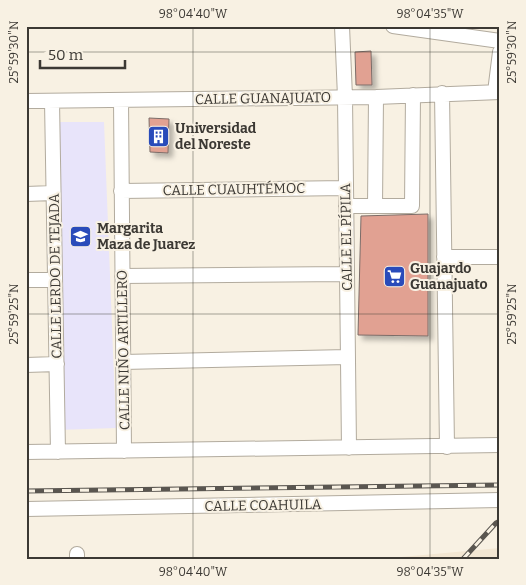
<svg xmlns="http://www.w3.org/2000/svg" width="526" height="585" font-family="Bitter,serif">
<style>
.built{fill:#f2e6d2}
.education{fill:#e8e4fa}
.building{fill:#e1a192;stroke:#7b6c68;filter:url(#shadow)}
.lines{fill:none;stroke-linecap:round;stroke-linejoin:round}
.minor-casing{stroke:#b2ab9e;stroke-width:16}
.minor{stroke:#fff;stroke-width:14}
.rail-casing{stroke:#5a5650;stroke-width:5}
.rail{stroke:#f8f1e3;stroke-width:3;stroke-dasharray:9;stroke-linecap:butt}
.ticks{fill:none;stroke:#3c3934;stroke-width:1;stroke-opacity:0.45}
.labels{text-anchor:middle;stroke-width:4;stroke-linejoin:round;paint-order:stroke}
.street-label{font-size:14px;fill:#3c3934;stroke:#f8f1e3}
.poi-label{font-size:14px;font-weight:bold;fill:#3c3934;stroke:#f8f1e3;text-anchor:start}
.neatline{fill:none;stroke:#3c3934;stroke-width:2}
.ticks-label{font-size:12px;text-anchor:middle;fill:#3c3934}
</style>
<defs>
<filter id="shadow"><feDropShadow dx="4.5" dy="4.5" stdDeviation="2.5" flood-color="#0004"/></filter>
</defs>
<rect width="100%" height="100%" fill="#f8f1e3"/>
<!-- built -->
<path class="built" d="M 500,548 L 500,559 L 390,559 L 390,558 Z"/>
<!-- education -->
<path class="education" d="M 52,122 L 104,122 L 116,428 L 58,430 Z"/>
<!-- building -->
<path class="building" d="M 371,51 L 372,85 L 356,85 L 355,52 Z
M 149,118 L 169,119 L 168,153 L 150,152 Z
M 428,214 L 428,336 L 358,335 L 361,216 Z"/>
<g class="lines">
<defs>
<path id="minor" d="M 342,26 L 345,97 L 349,448
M 393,26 L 500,41
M 495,92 L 500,52
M 442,93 L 447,447
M 121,100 L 124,451
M 26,101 L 376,97 L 500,92
M 52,101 L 58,452
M 121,191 L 346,188
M 26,194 L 53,193
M 346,206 L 412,206 L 413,95
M 375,206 L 376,97
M 444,257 L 500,257
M 122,276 L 347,274
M 26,280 L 55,280
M 123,362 L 348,357
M 26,365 L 57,364
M 26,452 L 500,445
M 26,509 L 500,500
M 77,554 L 77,559"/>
</defs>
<!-- minor casing -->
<use href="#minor" class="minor-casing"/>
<!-- minor -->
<use href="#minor" class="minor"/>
<defs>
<path id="rail" d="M 26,491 L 500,485
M 463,559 L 496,523 L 500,521"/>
</defs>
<!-- rail casing -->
<use href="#rail" class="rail-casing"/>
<!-- rail -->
<use href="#rail" class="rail"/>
</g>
<!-- ticks -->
<path class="ticks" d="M 193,26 L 193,559M 430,26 L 430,559M 26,52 L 500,52M 26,314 L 500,314"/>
<!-- icons -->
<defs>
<symbol id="building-square" viewBox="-11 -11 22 22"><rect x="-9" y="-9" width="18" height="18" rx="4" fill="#294bba" stroke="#f8f1e3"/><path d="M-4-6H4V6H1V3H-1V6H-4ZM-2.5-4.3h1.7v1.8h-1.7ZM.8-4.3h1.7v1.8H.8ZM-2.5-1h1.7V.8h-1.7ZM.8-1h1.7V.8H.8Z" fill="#fff"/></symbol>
<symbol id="school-square" viewBox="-11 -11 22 22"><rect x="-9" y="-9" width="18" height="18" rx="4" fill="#294bba" stroke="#f8f1e3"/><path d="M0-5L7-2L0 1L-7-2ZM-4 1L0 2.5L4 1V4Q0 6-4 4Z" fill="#fff"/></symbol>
<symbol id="supermarket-square" viewBox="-11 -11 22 22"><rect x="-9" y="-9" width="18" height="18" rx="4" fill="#294bba" stroke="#f8f1e3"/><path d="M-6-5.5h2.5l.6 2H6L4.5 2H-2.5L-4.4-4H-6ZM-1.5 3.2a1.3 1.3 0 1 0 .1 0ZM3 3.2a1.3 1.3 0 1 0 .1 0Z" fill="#fff"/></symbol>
</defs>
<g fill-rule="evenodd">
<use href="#building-square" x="146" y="124" width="25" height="25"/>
<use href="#school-square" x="68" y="224" width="25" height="25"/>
<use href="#supermarket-square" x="382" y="264" width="25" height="25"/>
</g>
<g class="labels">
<!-- street labels -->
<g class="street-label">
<text transform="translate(263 98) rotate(-1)" y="5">CALLE GUANAJUATO</text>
<text transform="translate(234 189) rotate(-1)" y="5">CALLE CUAUHTÉMOC</text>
<text transform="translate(346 237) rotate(-91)" y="5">CALLE EL PÍPILA</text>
<text transform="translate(55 276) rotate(-91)" y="5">CALLE LERDO DE TEJADA</text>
<text transform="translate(123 350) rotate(-91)" y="5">CALLE NIÑO ARTILLERO</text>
<text transform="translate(263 505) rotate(-1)" y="5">CALLE COAHUILA</text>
</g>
<!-- poi labels -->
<g class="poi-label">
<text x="175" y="133">Universidad<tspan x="175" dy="16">del Noreste</tspan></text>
<text x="97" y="233">Margarita<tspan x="97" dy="16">Maza de Juarez</tspan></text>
<text x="410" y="273">Guajardo<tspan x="410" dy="16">Guanajuato</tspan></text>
</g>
</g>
<!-- border -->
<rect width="526" height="585" fill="none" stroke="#f8f1e3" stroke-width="55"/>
<!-- scale -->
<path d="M40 60v8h85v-8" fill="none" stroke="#3c3934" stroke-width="2.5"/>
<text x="48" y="60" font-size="15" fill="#3c3934" stroke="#f8f1e3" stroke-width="4" paint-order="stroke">50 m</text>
<rect x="28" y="28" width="470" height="530" class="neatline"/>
<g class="ticks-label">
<text x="193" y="18">98°04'40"W</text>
<text x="430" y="18">98°04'35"W</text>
<text transform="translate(14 52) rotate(-90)" y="4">25°59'30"N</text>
<text transform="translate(512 52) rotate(-90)" y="4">25°59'30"N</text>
<text transform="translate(14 314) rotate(-90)" y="4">25°59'25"N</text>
<text transform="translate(512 314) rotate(-90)" y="4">25°59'25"N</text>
<text x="193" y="576">98°04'40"W</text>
<text x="430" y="576">98°04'35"W</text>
</g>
</svg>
